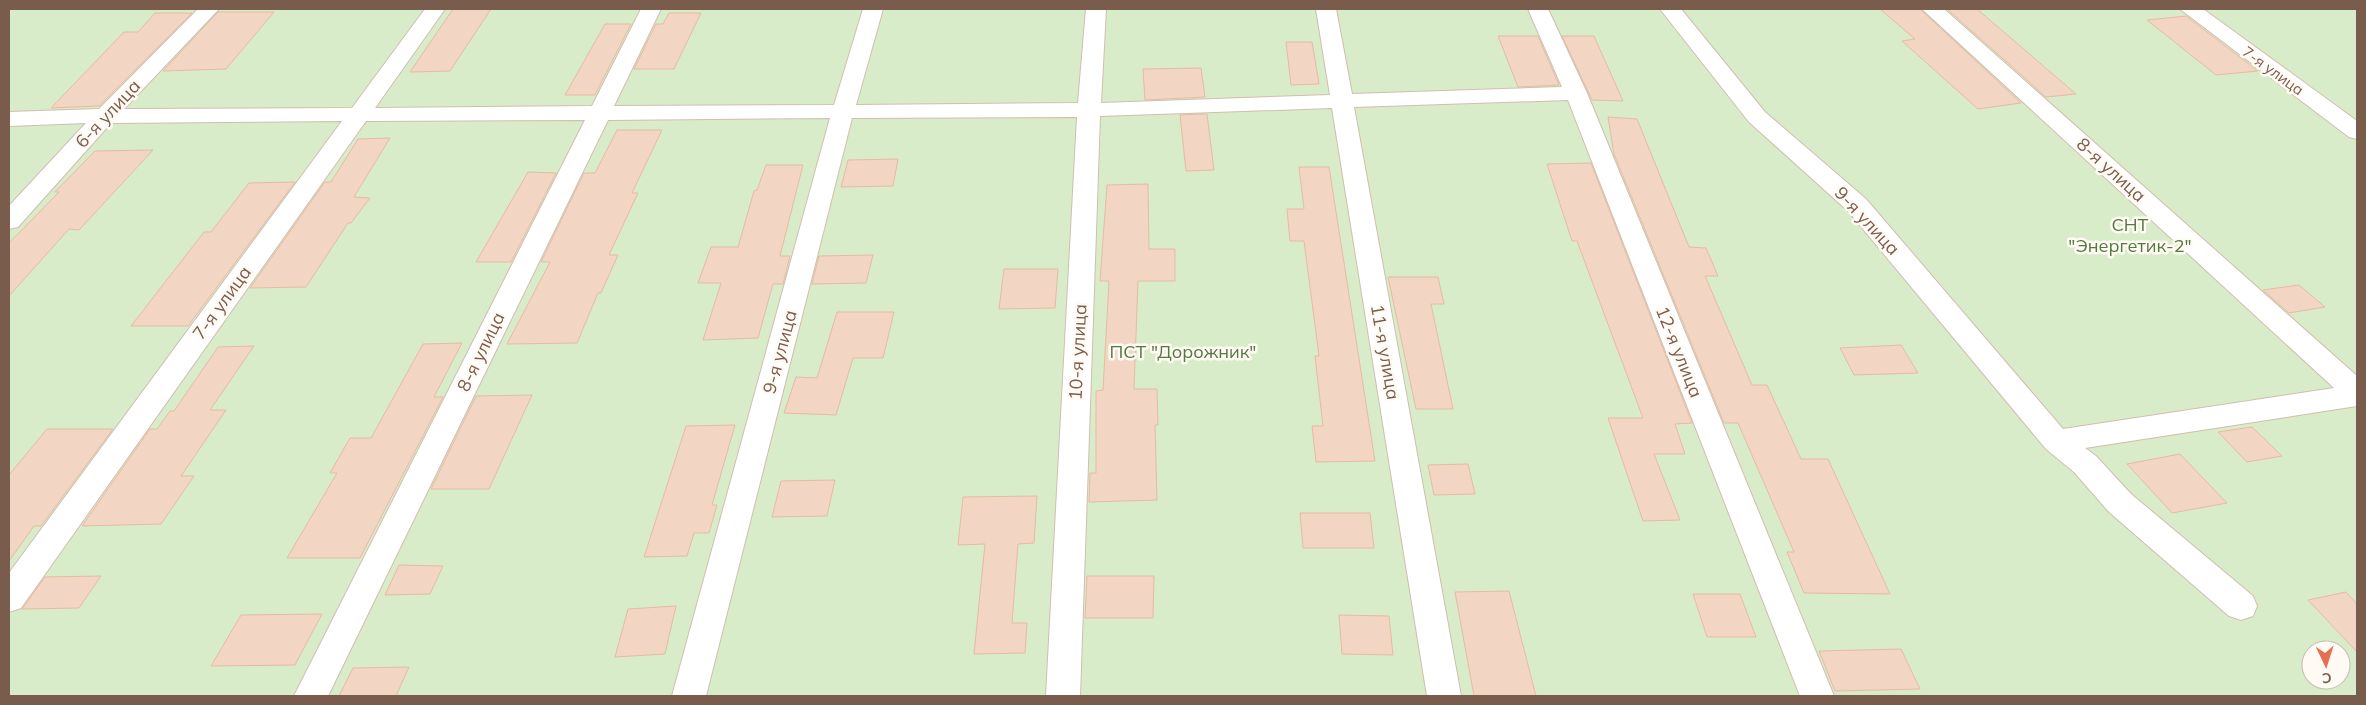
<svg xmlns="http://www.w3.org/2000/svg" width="2366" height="705" font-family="Mulish,sans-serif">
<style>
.green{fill:#d8ecc9;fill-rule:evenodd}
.building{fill:#f3d5c3;stroke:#e6bba3}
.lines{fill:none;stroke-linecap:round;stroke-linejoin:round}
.minor-casing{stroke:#d1beb0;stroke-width:2}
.minor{fill:#fff;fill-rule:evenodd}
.labels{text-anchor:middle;stroke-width:5;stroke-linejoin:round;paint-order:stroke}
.far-street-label{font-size:15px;fill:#7a5c4d;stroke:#fffaf3}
.street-label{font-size:18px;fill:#7a5c4d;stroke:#fffaf3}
.park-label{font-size:18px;fill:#537a41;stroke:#fffaf3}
</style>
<rect width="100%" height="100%" fill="#fdf6ec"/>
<!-- green -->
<path class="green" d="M 9,9 L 2357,9 L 2357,696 L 9,696 ZM 2311,650 L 2341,650 L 2341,680 L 2311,680 Z"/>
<!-- building -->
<path class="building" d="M 453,9 L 491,9 L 450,71 L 410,72 Z
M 1880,9 L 1920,9 L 2021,103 L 1978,109 L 1902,41 L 1915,39 Z
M 1947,9 L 1977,9 L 2076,94 L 2046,97 Z
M 218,12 L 274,12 L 226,69 L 163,71 Z
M 155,13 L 192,13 L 99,106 L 51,108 L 124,32 L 138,32 Z
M 669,13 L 701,13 L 674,69 L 634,69 L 656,24 L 663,24 Z
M 2186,16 L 2258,71 L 2216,75 L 2147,20 Z
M 605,24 L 631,24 L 595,95 L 565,95 Z
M 1498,36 L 1538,36 L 1559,85 L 1518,87 Z
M 1562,36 L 1594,36 L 1623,101 L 1592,100 Z
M 1286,42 L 1312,42 L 1319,84 L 1291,85 Z
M 1201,68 L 1205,97 L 1145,100 L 1143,69 Z
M 1207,114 L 1214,170 L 1186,171 L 1180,115 Z
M 1608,117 L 1637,119 L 1689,247 L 1706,248 L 1718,276 L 1705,276 L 1752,385 L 1767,385 L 1801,459 L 1828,459 L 1890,594 L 1804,593 L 1787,552 L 1794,552 L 1738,423 L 1724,423 L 1614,154 Z
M 617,130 L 662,130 L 632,193 L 638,193 L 609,255 L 618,255 L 601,293 L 598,293 L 577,343 L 507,344 L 550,262 L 541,262 L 584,173 L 595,173 Z
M 390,138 L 354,197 L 370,198 L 351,223 L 348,223 L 306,287 L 250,288 L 325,182 L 331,182 L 358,139 Z
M 153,150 L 79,230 L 69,229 L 9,296 L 9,243 L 59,192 L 55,192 L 95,151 Z
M 898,159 L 893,186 L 841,187 L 848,160 Z
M 1591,163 L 1692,423 L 1675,424 L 1685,454 L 1654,454 L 1680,520 L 1643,521 L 1608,418 L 1643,418 L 1577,241 L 1572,241 L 1547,164 Z
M 766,165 L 803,165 L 780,256 L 790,256 L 783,284 L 773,284 L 758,338 L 703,340 L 721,283 L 698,283 L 711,247 L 738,247 L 754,191 L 757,190 Z
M 1299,167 L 1329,167 L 1375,461 L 1316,462 L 1312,426 L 1323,426 L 1315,356 L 1319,356 L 1304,241 L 1290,241 L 1287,209 L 1304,209 Z
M 528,172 L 556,173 L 511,262 L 476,262 Z
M 295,182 L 188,326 L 131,326 L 204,232 L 211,232 L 249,183 Z
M 1148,184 L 1149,249 L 1175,249 L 1175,281 L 1138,281 L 1134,389 L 1157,389 L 1158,425 L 1155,425 L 1157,500 L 1089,502 L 1090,473 L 1096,473 L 1096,391 L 1103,390 L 1109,281 L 1100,281 L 1107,185 Z
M 873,255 L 866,283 L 812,284 L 819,256 Z
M 1004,269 L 1058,269 L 1055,308 L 999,309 Z
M 1388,277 L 1438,277 L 1444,304 L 1431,304 L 1453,409 L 1416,409 Z
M 2299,285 L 2325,307 L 2289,313 L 2263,290 Z
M 837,312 L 894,312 L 883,358 L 853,358 L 836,415 L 784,413 L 796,377 L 817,378 Z
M 462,343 L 434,397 L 443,397 L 360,558 L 287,558 L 337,473 L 330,473 L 350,438 L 371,438 L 423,344 Z
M 1901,345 L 1918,373 L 1854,375 L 1840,348 Z
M 254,346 L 210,410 L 226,410 L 181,476 L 194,476 L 161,524 L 82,526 L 150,429 L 157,429 L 170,411 L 174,411 L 218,347 Z
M 532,395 L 489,489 L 431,489 L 476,396 Z
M 735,425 L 712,505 L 717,505 L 709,533 L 694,533 L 687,556 L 644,557 L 686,426 Z
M 2252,427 L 2282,456 L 2247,462 L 2218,432 Z
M 47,429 L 113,429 L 41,526 L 34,526 L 9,561 L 9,475 Z
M 2180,454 L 2227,503 L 2172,513 L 2127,464 Z
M 1468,464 L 1475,494 L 1434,495 L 1428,465 Z
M 835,480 L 827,516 L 772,517 L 781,481 Z
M 1037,496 L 1034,543 L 1018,544 L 1012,623 L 1027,623 L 1025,653 L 974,654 L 985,544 L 958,545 L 963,497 Z
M 1300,513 L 1370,513 L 1374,548 L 1303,548 Z
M 399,565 L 443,566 L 430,594 L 385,595 Z
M 101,576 L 79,608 L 22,609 L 45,577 Z
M 1087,576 L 1154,576 L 1153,618 L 1085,618 Z
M 1509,591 L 1536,696 L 1474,696 L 1455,592 Z
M 2346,592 L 2357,604 L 2357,652 L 2308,600 Z
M 1693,594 L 1740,594 L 1756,637 L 1707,637 Z
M 676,606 L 665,654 L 615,657 L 628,609 Z
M 322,614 L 295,665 L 211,666 L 241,615 Z
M 1339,615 L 1389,616 L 1393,655 L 1342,654 Z
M 1901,649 L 1920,689 L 1835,691 L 1819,651 Z
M 409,667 L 396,696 L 339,696 L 353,668 Z"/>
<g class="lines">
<defs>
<path id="minor" d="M 198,9 L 219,9 L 124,109 L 352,108 L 425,9 L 445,9 L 375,108 L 592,106 L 641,9 L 661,9 L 614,106 L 834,105 L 863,9 L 883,9 L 856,105 L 1078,103 L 1086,9 L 1106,9 L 1101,103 L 1330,95 L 1316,9 L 1336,9 L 1352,94 L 1562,87 L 1528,9 L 1548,9 L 1587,93 L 1834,696 L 1800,696 L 1568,100 L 1354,107 L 1461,696 L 1427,696 L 1332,108 L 1100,116 L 1080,696 L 1046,696 L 1077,117 L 852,118 L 706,696 L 672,696 L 830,118 L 608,120 L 328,696 L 294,696 L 585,120 L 366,121 L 21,608 L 9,612 L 9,573 L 342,121 L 111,123 L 18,227 L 9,229 L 9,206 L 86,123 L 9,126 L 9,112 L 99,109 Z
M 1660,9 L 1681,9 L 1765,112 L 1866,199 L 2063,429 L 2334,388 L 1922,9 L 1944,9 L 2357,376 L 2357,406 L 2085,448 L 2096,456 L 2131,494 L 2253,596 L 2257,606 L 2253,616 L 2241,620 L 2229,616 L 2109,512 L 2074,472 L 2046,449 L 1848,211 L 1749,122 Z
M 2180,9 L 2203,9 L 2357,121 L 2357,139 L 2349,137 Z"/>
</defs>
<!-- minor casing -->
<use href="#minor" class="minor-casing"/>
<!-- minor -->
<use href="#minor" class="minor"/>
</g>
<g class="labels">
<!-- far-street labels -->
<g class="far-street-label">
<text transform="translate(2273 71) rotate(36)" y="5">7-я улица</text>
</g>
<!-- street labels -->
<g class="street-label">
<text transform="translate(108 114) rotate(-47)" y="6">6-я улица</text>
<text transform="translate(2111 170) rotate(42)" y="6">8-я улица</text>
<text transform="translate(1867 221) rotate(47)" y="6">9-я улица</text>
<text transform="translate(222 303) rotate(-54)" y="6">7-я улица</text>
<text transform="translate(481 352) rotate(-64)" y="6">8-я улица</text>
<text transform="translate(780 352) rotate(-75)" y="6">9-я улица</text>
<text transform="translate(1078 352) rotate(-87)" y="6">10-я улица</text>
<text transform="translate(1385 352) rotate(80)" y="6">11-я улица</text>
<text transform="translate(1679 352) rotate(68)" y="6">12-я улица</text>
</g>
<!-- park labels -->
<g class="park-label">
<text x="2130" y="231">СHТ<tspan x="2130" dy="21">"Энергетик-2"</tspan></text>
<text x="1183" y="358">ПСТ "Дорожник"</text>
</g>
</g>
<!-- border -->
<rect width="2366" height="705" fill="none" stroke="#7a5c4d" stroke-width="20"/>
<!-- north arrow -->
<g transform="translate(2326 665) rotate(176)"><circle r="24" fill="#fffaf3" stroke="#cabbb1"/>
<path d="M0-4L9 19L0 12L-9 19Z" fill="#e76f51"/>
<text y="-8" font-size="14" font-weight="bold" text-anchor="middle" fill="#7a5c4d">С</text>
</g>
</svg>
